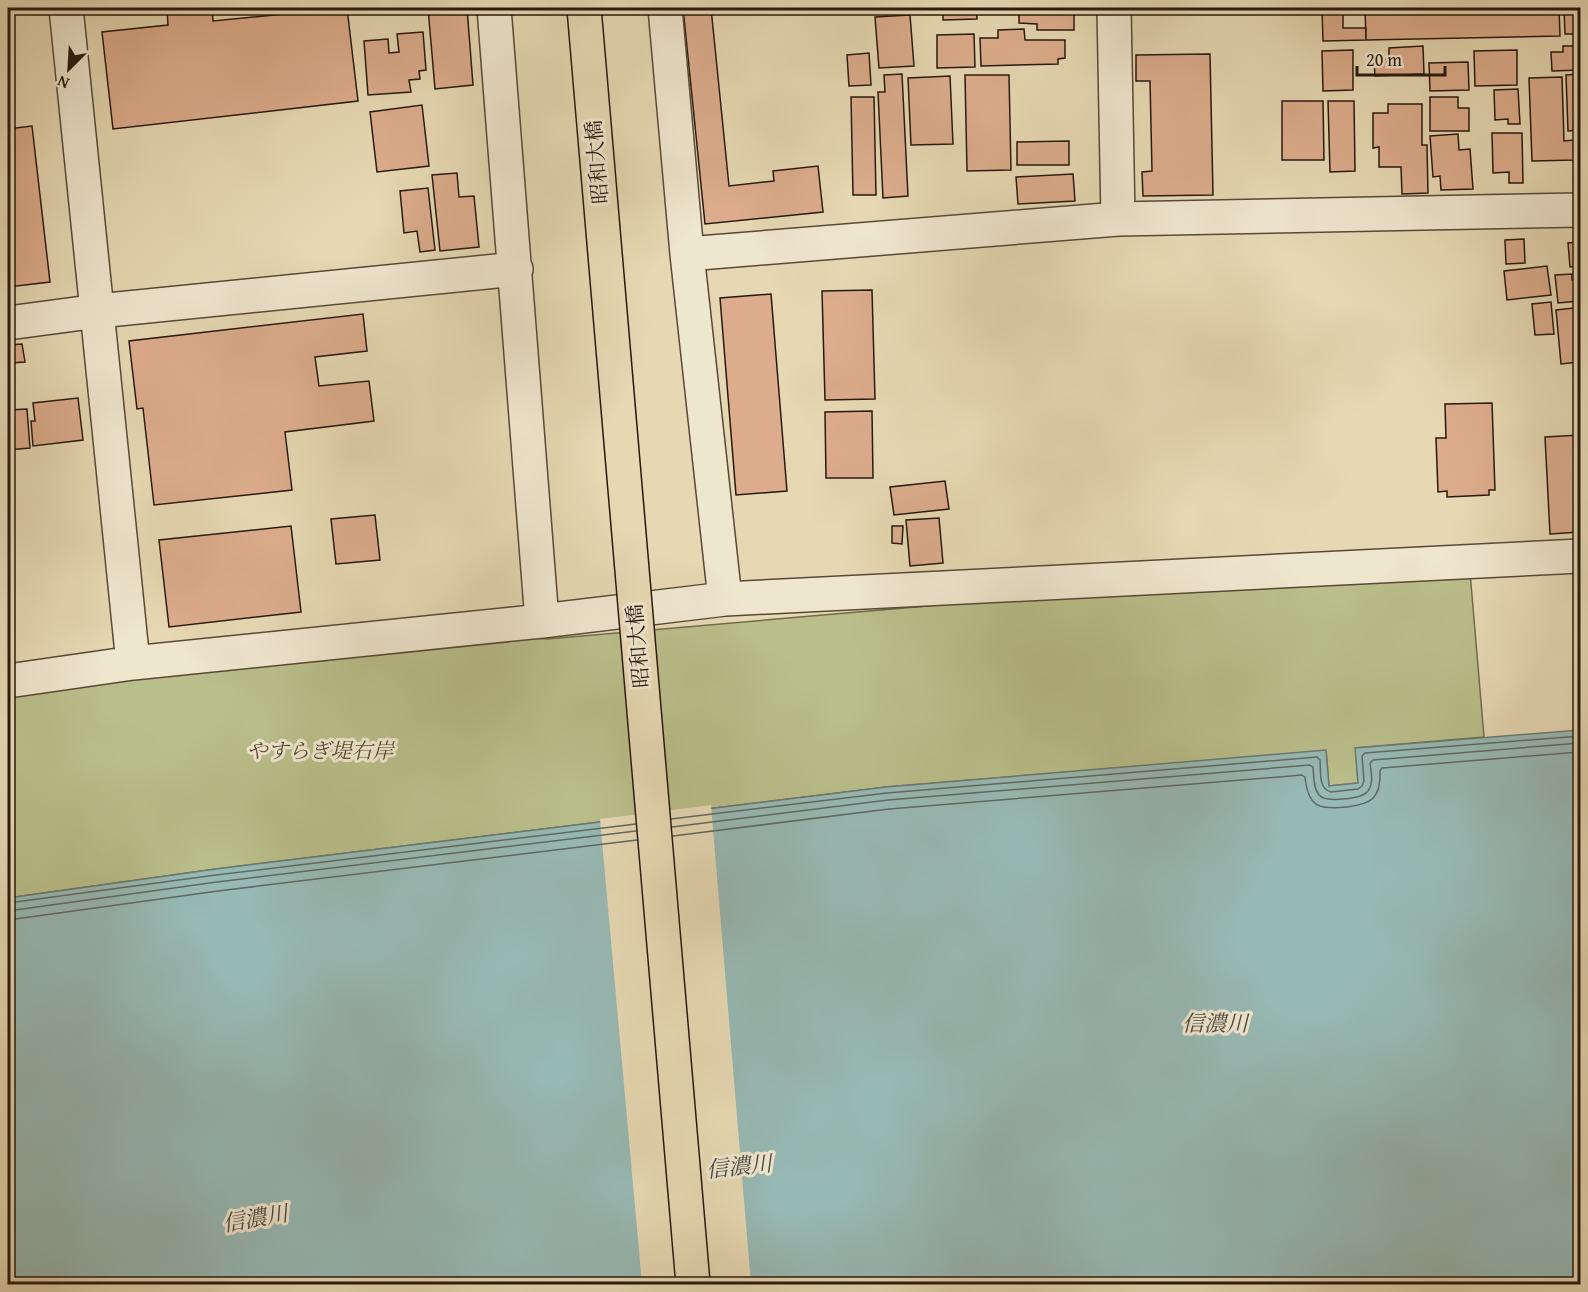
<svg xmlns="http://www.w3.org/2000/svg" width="1588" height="1292" font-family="'Gentium Book Plus','Noto Serif JP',serif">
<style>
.green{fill:#b9be8a;stroke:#706c4c;stroke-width:1.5}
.water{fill:#97b9b4;stroke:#6a7972;stroke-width:1.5}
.pier{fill:#e6d8b3}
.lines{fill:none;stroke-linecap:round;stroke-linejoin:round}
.shore{stroke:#5f6962;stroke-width:1.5}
.building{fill:#dcac8c;stroke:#27190f;stroke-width:1.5}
.minor-casing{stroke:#574938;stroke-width:36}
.minor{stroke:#efe6ce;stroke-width:33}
.major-bridge-casing{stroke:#27190f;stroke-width:36;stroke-linecap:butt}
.major-bridge{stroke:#e6d8b3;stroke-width:33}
.labels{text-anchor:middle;stroke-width:6;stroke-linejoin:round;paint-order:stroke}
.street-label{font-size:21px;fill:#27190f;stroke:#efe6ce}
.park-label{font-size:21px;font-style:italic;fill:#534b34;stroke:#efe6ce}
.water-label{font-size:22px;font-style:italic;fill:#494941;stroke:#efe6ce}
</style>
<rect width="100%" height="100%" fill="#e6d8b3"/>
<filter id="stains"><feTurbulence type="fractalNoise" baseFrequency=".00333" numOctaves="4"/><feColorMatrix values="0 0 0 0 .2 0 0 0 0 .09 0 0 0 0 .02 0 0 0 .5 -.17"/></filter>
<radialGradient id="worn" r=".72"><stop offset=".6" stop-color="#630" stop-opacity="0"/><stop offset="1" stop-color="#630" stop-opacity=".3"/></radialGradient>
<!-- green -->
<path class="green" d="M 1470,572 L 1484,737 L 1356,748 L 1358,783 L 1329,786 L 1326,751 L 886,787 L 216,869 L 8,898 L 8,696 L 112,676 L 502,636 L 547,639 L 1054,595 Z"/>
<!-- water -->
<path class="water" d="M 1580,730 L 1580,1284 L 8,1284 L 8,898 L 216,869 L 886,787 L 1326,750 L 1329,786 L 1358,783 L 1355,748 Z"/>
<!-- pier -->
<path class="pier" d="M 711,805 L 751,1284 L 642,1284 L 600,819 Z"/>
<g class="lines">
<!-- shore -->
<path class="shore" d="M 671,819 L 887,793 L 1317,757 L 1320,760 C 1321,771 1318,789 1331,792 L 1358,789 L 1362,786 L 1364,781 L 1362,756 L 1365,753 L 1580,736
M 672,827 L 888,800 L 1310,765 L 1313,767 C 1314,776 1313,788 1319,795 C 1326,803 1362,799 1368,791 C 1374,783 1371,772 1370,763 L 1373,760 L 1580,743
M 673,836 L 889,809 L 1302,775 L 1305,777 C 1308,807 1319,810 1347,807 C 1372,804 1381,798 1380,771 L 1382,768 L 1580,752
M 8,903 L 216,875 L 636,824
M 8,911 L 217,882 L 636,831
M 8,920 L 218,891 L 637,840"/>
</g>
<!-- building -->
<path class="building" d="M 167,8 L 212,8 L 213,21 L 347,8 L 358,101 L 113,129 L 102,32 L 168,25 Z
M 428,8 L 467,8 L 473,85 L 435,89 Z
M 683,8 L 711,8 L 729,186 L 774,181 L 773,171 L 818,166 L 823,212 L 705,224 Z
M 943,8 L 976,8 L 977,19 L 943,20 Z
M 1019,8 L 1074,8 L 1074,30 L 1037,30 L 1037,24 L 1019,23 Z
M 1322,8 L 1343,8 L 1343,28 L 1366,28 L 1366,40 L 1323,41 Z
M 1365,8 L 1559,8 L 1560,36 L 1366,40 Z
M 1564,8 L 1580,8 L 1580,34 L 1565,34 Z
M 910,15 L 914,66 L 879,68 L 875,17 Z
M 1024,29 L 1025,40 L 1065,40 L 1065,58 L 1058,59 L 1058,64 L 981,66 L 980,38 L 998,38 L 998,30 Z
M 423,32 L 426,70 L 419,71 L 420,79 L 409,80 L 411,92 L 368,95 L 364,41 L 388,39 L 389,53 L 399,52 L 397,34 Z
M 974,34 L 975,67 L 937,68 L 937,35 Z
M 1423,46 L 1424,74 L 1375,76 L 1374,60 L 1389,59 L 1389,48 Z
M 1563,46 L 1580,46 L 1580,70 L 1552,71 L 1551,52 L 1563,52 Z
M 1353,50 L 1353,90 L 1323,91 L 1322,51 Z
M 1517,50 L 1517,85 L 1475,86 L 1474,51 Z
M 869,53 L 871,85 L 849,86 L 847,55 Z
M 1210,54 L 1213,195 L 1143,196 L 1142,172 L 1152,171 L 1150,81 L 1136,81 L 1136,55 Z
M 1468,62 L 1469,90 L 1430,91 L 1429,63 Z
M 902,74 L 908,196 L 883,198 L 878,92 L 885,92 L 884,75 Z
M 1580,74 L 1580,130 L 1568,131 L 1566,75 Z
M 965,75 L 1009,75 L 1011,170 L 967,171 Z
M 950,76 L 953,144 L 911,145 L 908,78 Z
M 1562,77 L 1564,141 L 1574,140 L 1575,160 L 1532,161 L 1529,78 Z
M 1518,89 L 1520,124 L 1508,124 L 1508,119 L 1495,120 L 1494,90 Z
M 851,97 L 874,97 L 876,195 L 853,195 Z
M 1430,97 L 1458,97 L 1458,108 L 1469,108 L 1469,131 L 1430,131 Z
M 1282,101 L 1323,101 L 1324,160 L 1282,160 Z
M 1328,101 L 1354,101 L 1355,171 L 1330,172 Z
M 1388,104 L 1422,104 L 1422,145 L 1427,145 L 1428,193 L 1402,194 L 1401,167 L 1379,167 L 1379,147 L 1373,148 L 1373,113 L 1388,113 Z
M 422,105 L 429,166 L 377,172 L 370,112 Z
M 32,126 L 50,282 L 8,287 L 8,129 Z
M 1492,133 L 1522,133 L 1523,183 L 1509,183 L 1509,172 L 1493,173 Z
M 1458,134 L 1459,150 L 1470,149 L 1473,189 L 1441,190 L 1440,176 L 1433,177 L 1430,136 Z
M 1069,141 L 1069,165 L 1017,165 L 1017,142 Z
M 457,173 L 459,197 L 474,196 L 479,247 L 440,251 L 432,175 Z
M 1073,174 L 1075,201 L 1018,204 L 1016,177 Z
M 428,188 L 435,250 L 420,252 L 417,231 L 404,233 L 400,191 Z
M 1524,239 L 1525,263 L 1506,264 L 1505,240 Z
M 1579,242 L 1580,266 L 1570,267 L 1568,243 Z
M 1547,266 L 1551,295 L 1507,300 L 1504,271 Z
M 1572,274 L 1572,280 L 1580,279 L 1580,301 L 1558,303 L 1555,275 Z
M 872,290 L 875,399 L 825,400 L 822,291 Z
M 771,294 L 787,491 L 736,495 L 720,298 Z
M 1551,302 L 1554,334 L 1535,335 L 1532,304 Z
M 1574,308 L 1577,333 L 1580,333 L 1579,362 L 1561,364 L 1556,310 Z
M 363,314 L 367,351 L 315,357 L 319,386 L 369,381 L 374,421 L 285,432 L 292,490 L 154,505 L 143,408 L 137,409 L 129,341 Z
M 22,344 L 25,362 L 10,363 L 14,395 L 8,395 L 8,351 L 10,350 L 9,345 Z
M 78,398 L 83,440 L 33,446 L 31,421 L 35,421 L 33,403 Z
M 1492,403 L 1495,490 L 1489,490 L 1489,495 L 1447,497 L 1447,491 L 1438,492 L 1436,438 L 1446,438 L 1445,404 Z
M 27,409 L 30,448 L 8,450 L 8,410 Z
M 872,411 L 873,478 L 826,478 L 825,412 Z
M 1580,435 L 1580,532 L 1550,534 L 1545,437 Z
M 945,481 L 949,509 L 894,515 L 890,487 Z
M 375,515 L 380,560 L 336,564 L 331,519 Z
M 939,518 L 943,563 L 910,566 L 906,520 Z
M 291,526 L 301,612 L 169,627 L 159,540 Z
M 892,526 L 903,526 L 902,544 L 892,543 Z"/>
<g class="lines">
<defs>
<path id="minor" d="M 66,8 L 133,663
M 494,8 L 542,621
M 665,8 L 687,254 L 725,599
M 1114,8 L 1118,219
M 687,254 L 1118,219 L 1580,210
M 8,323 L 98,311 L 516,269
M 8,681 L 133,663 L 542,621 L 725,599 L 1580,556"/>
</defs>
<!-- minor casing -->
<use href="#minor" class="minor-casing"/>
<!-- minor -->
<use href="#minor" class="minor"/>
<defs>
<path id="major-bridge" d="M 584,8 L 693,1284"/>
</defs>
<!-- major-bridge casing -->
<use href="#major-bridge" class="major-bridge-casing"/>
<!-- major-bridge -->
<use href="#major-bridge" class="major-bridge"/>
</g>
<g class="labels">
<!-- street labels -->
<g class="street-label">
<text transform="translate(597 162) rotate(-95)" y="7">昭和大橋</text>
<text transform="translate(638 646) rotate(-95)" y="7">昭和大橋</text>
</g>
<!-- park labels -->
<g class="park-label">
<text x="320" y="758">やすらぎ堤右岸</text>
</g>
<!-- water labels -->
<g class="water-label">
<text x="1215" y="1031">信濃川</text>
<text transform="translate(739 1166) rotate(-6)" y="8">信濃川</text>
<text transform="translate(255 1218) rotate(-10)" y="8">信濃川</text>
</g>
</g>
<!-- margin -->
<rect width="1588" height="1292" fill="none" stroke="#e6d8b3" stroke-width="30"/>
<rect x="9" y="9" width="1570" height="1274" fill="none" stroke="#27190f" stroke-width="3"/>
<rect x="15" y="15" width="1558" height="1262" fill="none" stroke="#27190f" stroke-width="1.5"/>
<!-- north arrow -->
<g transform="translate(69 69) rotate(204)" stroke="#efe6ce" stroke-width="4.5" paint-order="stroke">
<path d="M0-4.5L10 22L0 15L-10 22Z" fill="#27190f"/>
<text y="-9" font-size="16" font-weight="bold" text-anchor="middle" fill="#27190f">N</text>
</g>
<!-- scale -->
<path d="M1357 66v9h88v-9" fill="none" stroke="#27190f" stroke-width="3"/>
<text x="1366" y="66" font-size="18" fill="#27190f" stroke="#efe6ce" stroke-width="4.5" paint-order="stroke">20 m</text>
<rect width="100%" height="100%" filter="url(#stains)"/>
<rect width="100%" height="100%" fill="url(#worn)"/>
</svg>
